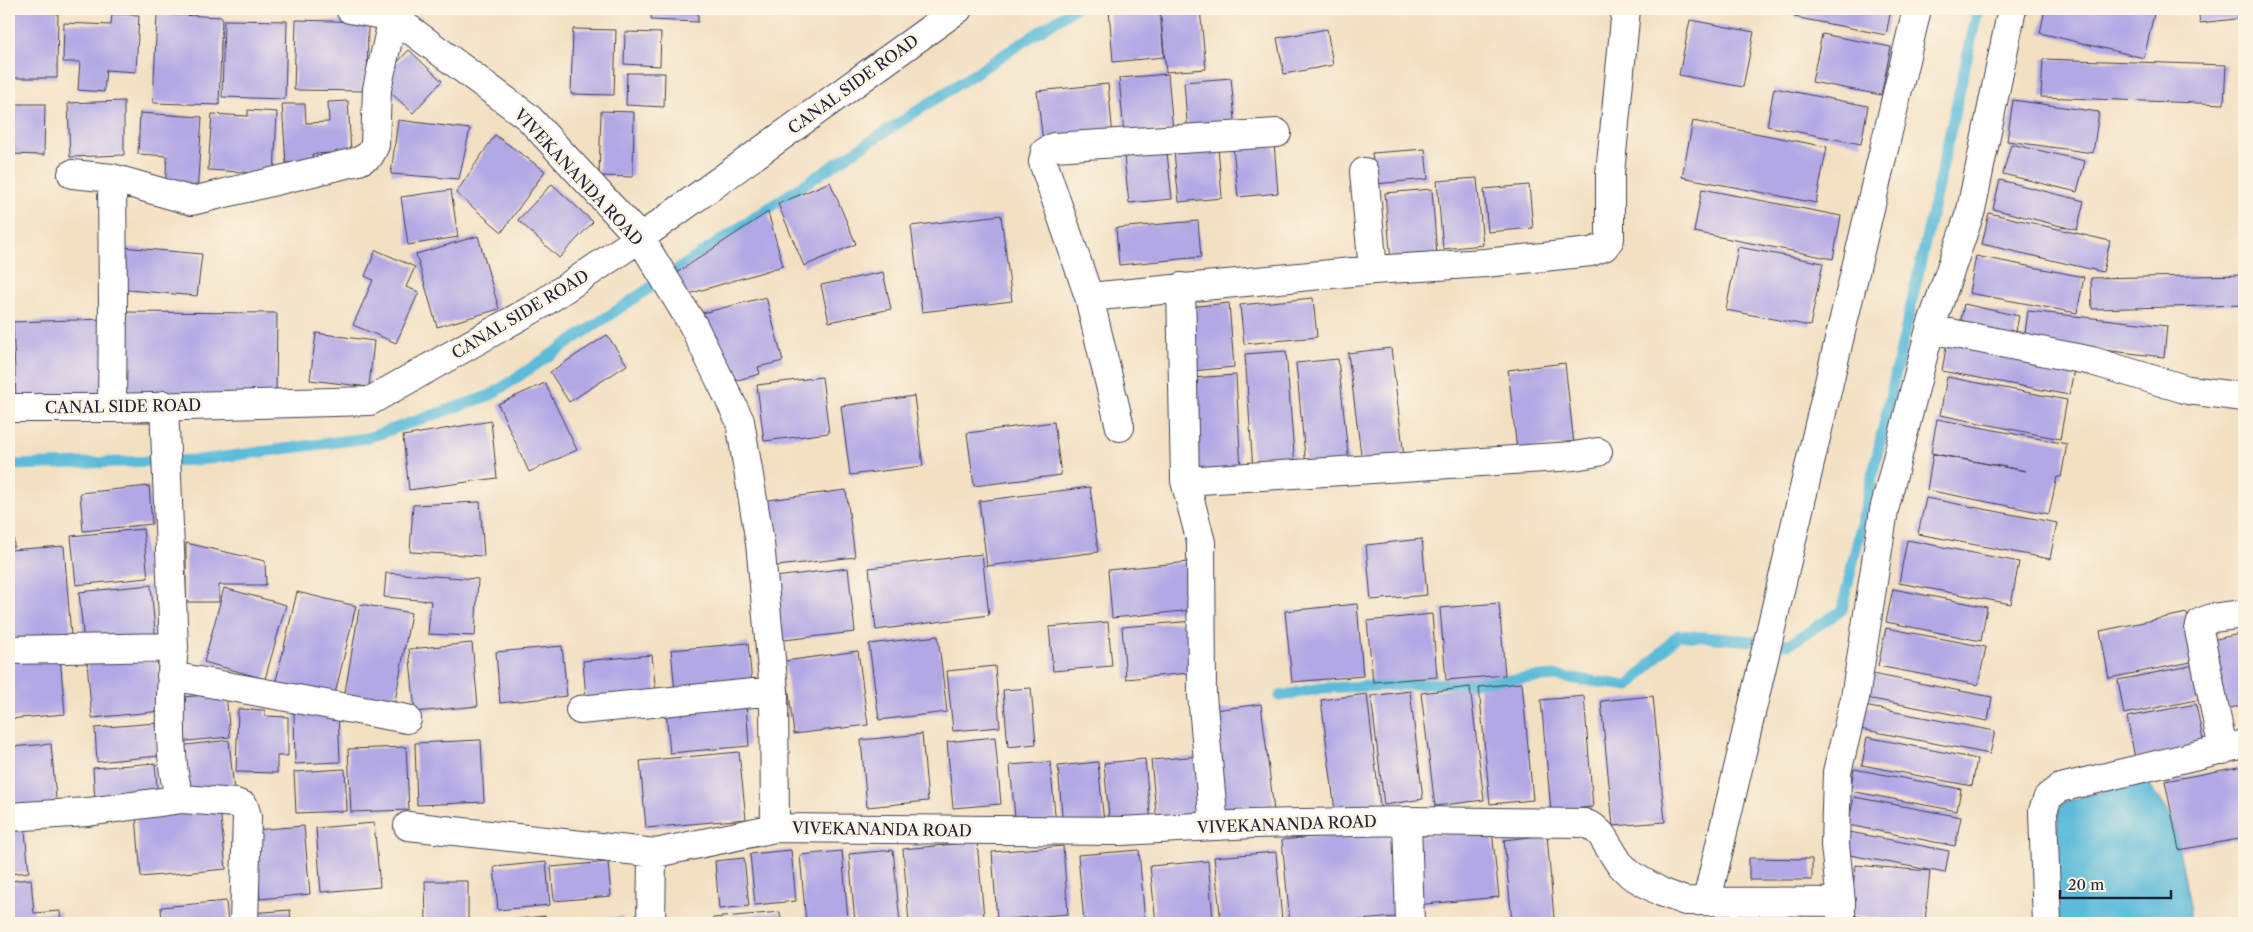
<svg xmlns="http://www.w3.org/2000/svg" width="2253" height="932" font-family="'Libre Caslon Text',serif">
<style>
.water{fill:#5bbbd9;stroke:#3e6e8a}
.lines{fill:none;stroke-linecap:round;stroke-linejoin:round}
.stream{stroke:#5bbbd9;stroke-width:11}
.building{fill:#b2a8e5}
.minor-casing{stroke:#413e4f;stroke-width:30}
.minor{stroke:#fff;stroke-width:28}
.labels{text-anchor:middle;stroke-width:5;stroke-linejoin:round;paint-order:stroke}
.street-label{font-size:16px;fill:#22223b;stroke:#fcf5e5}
</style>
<rect width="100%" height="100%" fill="#fcf5e5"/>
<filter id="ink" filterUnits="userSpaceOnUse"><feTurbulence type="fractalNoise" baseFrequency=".02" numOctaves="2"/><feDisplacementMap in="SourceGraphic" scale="10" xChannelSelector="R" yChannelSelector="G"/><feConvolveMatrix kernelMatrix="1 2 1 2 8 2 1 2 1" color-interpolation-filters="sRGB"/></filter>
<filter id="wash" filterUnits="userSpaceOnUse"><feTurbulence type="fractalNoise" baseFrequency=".0096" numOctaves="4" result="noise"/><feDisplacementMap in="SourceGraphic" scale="20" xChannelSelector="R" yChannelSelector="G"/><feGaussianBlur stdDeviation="1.12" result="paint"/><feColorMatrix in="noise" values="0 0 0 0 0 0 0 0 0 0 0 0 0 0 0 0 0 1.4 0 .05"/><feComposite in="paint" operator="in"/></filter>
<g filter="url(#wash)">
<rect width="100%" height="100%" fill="#f3e0c2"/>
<!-- water -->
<path class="water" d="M 2145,780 L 2173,819 L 2190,906 L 2190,923 L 2056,923 L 2050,895 L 2060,803 Z"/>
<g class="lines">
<!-- stream -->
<path class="stream" d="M 9,465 L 199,460 L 367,438 L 491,395 L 794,191 L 1074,9
M 1280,696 L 1322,688 L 1481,682 L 1554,676 L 1629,686 L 1678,635 L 1790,644 L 1842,610 L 1978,9"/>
</g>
<g id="blocks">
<!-- building -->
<path class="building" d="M 9,9 L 58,9 L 57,78 L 9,78 Z
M 652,9 L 698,9 L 698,22 L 651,20 Z
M 1109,9 L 1160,9 L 1164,57 L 1113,62 Z
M 1160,9 L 1200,9 L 1206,69 L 1166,72 Z
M 1795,9 L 1891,9 L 1886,35 L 1794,17 Z
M 2045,9 L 2155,9 L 2144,58 L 2040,33 Z
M 2198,9 L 2244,9 L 2244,18 L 2200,23 Z
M 112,14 L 139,15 L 136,72 L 106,70 L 104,92 L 78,90 L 80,62 L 63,62 L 64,23 L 111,25 Z
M 157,14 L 222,17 L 219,105 L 153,103 Z
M 224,20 L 287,21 L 285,99 L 222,97 Z
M 296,20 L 368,22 L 367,91 L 294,90 Z
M 1690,20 L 1754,32 L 1743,87 L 1679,75 Z
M 573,29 L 616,30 L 614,95 L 571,94 Z
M 1327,29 L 1333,65 L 1284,74 L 1277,38 Z
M 625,32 L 661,33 L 660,66 L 624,64 Z
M 1822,34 L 1891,47 L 1881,95 L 1812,82 Z
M 409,50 L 442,81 L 413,113 L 379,82 Z
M 2043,59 L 2226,65 L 2224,104 L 2041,97 Z
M 627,73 L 665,73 L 664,107 L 626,105 Z
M 1168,74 L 1173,130 L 1124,134 L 1119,78 Z
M 1231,78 L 1236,130 L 1188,135 L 1184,82 Z
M 1108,84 L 1113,137 L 1043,143 L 1037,91 Z
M 1774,88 L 1868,106 L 1861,144 L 1767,126 Z
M 2013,100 L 2099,112 L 2093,153 L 2007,141 Z
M 124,101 L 124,155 L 70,157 L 68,103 Z
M 348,101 L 351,152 L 312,154 L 313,161 L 286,163 L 282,104 L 305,104 L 306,123 L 329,122 L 328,102 Z
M 9,104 L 45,104 L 44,155 L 9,154 Z
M 248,110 L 277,112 L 274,174 L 208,170 L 212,114 L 248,116 Z
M 601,111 L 634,112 L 633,177 L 599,176 Z
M 140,113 L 202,117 L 197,194 L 165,192 L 167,156 L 138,154 Z
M 398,120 L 470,129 L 459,179 L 391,174 Z
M 1693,121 L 1827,147 L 1816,203 L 1682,177 Z
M 495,135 L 545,171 L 502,232 L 456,193 Z
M 1274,143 L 1278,193 L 1238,197 L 1233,147 Z
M 2011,144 L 2085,161 L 2077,192 L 2003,174 Z
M 1218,147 L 1222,198 L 1179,202 L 1174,152 Z
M 1425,149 L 1428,179 L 1375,184 L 1372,153 Z
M 1167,153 L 1172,199 L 1129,203 L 1124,157 Z
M 1477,178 L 1483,245 L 1443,249 L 1437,181 Z
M 2000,180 L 2084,201 L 2077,230 L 1993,209 Z
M 830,182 L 856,244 L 804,266 L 778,204 Z
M 552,184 L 593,222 L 559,258 L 518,220 Z
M 1529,185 L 1533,228 L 1488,232 L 1484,189 Z
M 1432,189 L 1437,256 L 1391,261 L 1385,193 Z
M 1702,189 L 1841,216 L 1833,259 L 1694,232 Z
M 451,190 L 458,237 L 408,245 L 401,197 Z
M 768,212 L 783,266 L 682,296 L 678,272 Z
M 1989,213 L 2110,241 L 2103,272 L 1982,244 Z
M 1001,215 L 1012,301 L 922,312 L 911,226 Z
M 1198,221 L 1201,257 L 1119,265 L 1116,228 Z
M 478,236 L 499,309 L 437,327 L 416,254 Z
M 122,247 L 202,254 L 197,296 L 117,289 Z
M 1738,247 L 1823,263 L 1810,326 L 1726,310 Z
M 376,250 L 415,267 L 406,287 L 419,292 L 396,343 L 353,325 L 373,280 L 365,276 Z
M 1976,256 L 2084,277 L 2077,313 L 1969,293 Z
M 883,272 L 891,309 L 829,322 L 821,285 Z
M 2244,275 L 2244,305 L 2092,309 L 2091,278 Z
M 766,297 L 783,361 L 758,367 L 760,374 L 726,383 L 711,331 L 704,333 L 699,314 Z
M 1313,298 L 1317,337 L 1244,344 L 1240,305 Z
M 1229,303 L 1234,367 L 1192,371 L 1187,307 Z
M 1964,304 L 2019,316 L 2014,341 L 1959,329 Z
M 2028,311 L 2167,326 L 2164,357 L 2024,341 Z
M 119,312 L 277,313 L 276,395 L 119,395 Z
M 106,319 L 109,394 L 16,399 L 13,322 Z
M 316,333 L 374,341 L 369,387 L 310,380 Z
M 607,335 L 627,365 L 569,402 L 550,372 Z
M 1948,336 L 2076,360 L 2069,395 L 1942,371 Z
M 1391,348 L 1404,457 L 1362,462 L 1348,353 Z
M 1286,351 L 1295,467 L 1253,470 L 1245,354 Z
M 1338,359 L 1349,463 L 1306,467 L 1296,363 Z
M 1565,363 L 1574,444 L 1517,450 L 1508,370 Z
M 1236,375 L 1241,471 L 1196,474 L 1191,378 Z
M 822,377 L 829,433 L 764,441 L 757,385 Z
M 1947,377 L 2067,400 L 2060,439 L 1940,415 Z
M 545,383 L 577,450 L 529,472 L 498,404 Z
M 914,396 L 923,466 L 850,475 L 841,406 Z
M 1937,419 L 2067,444 L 2061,477 L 2057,477 L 2049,514 L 1927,490 L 1933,454 L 2026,471 L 1931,453 Z
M 491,421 L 497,478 L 409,490 L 403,436 Z
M 1054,422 L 1061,475 L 974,486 L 967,433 Z
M 149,486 L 152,524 L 83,531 L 80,493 Z
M 1090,487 L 1098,552 L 987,566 L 979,501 Z
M 846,490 L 855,557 L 769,567 L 761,501 Z
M 11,491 L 14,547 L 9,547 L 9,492 Z
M 1926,498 L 2057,523 L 2050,559 L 1918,534 Z
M 480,502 L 484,556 L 410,552 L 413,505 Z
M 143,529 L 148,578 L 76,585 L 71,536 Z
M 1422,539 L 1427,595 L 1371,600 L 1366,545 Z
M 1907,540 L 2019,562 L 2011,604 L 1899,583 Z
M 186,543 L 265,561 L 266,585 L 219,585 L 219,602 L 186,602 Z
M 64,546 L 71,636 L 9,641 L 9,550 Z
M 982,554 L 989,615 L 876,630 L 869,568 Z
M 1189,562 L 1193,610 L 1112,618 L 1108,570 Z
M 848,568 L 855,632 L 775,641 L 767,578 Z
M 386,573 L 478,579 L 475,636 L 428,634 L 431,601 L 384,597 Z
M 151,585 L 156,643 L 84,644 L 79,592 Z
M 224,588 L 286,605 L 265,679 L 204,662 Z
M 1893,589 L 1987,607 L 1981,641 L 1886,622 Z
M 297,592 L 356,606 L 334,698 L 275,685 Z
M 1499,603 L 1505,675 L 1446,680 L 1440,608 Z
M 360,604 L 411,613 L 394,707 L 344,698 Z
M 1357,604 L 1363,676 L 1292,682 L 1285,611 Z
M 2187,613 L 2196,661 L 2109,678 L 2100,631 Z
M 1432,614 L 1437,677 L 1373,682 L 1367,621 Z
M 1194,621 L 1199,672 L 1126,679 L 1122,627 Z
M 1108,622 L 1112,666 L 1053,671 L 1049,627 Z
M 1886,628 L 1986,647 L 1978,685 L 1878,666 Z
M 2244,633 L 2244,705 L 2221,710 L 2207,641 Z
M 938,636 L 947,712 L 879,720 L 869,644 Z
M 472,643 L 478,706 L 415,712 L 409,649 Z
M 748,643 L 752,683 L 675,691 L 671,650 Z
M 562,646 L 567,696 L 500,703 L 496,652 Z
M 858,651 L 868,725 L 794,734 L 785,661 Z
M 157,655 L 162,711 L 92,718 L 87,662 Z
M 652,655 L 656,693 L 586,699 L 583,661 Z
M 60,656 L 65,714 L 9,719 L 9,661 Z
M 2200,664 L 2207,698 L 2124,714 L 2118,680 Z
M 995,666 L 1000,727 L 953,731 L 947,671 Z
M 1872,674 L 1992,697 L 1988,721 L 1867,698 Z
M 1522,683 L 1533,800 L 1490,804 L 1479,687 Z
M 1470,687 L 1484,800 L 1435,806 L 1421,693 Z
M 1031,688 L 1036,744 L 1008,747 L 1003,690 Z
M 1410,691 L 1423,799 L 1384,805 L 1371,696 Z
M 226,693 L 230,737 L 177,742 L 173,698 Z
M 1367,694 L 1381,814 L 1336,819 L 1321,700 Z
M 1584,696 L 1593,807 L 1551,811 L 1541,700 Z
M 1653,696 L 1665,822 L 1613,826 L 1601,701 Z
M 746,704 L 749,746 L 670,753 L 666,711 Z
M 1261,704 L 1274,811 L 1220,817 L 1207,711 Z
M 2196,704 L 2204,745 L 2135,758 L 2127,717 Z
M 1864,706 L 1995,731 L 1990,754 L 1860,729 Z
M 238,709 L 265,710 L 265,716 L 288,717 L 288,756 L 277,756 L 277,773 L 236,772 Z
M 338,711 L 340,762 L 295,764 L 294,713 Z
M 156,723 L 159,756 L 97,762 L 95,728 Z
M 922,734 L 928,801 L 867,807 L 861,740 Z
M 995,737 L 1001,804 L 953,808 L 947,742 Z
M 1867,737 L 1977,759 L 1972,786 L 1862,765 Z
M 229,740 L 234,791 L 184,792 L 178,746 Z
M 481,740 L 484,802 L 417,805 L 415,743 Z
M 51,744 L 57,809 L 9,813 L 9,747 Z
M 406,747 L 409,810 L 351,812 L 348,749 Z
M 739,752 L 746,819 L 646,828 L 640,761 Z
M 1200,756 L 1206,818 L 1157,823 L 1151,760 Z
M 1145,759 L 1151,824 L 1110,828 L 1104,763 Z
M 1050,762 L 1056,824 L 1016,828 L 1010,765 Z
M 1098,762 L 1104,823 L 1063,827 L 1058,766 Z
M 155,763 L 158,797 L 95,803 L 93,768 Z
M 2244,766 L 2244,838 L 2179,850 L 2165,781 Z
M 345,769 L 347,811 L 296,813 L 294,772 Z
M 1854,769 L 1961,789 L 1957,811 L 1850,791 Z
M 1854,797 L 1961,817 L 1955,846 L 1848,825 Z
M 220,808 L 226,869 L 141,877 L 136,816 Z
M 24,821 L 29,872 L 9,874 L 9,822 Z
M 374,823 L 380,887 L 321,892 L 316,828 Z
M 304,826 L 310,894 L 260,899 L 254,830 Z
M 1398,829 L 1406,916 L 1326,923 L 1290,923 L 1282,840 Z
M 1492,830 L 1499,897 L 1416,905 L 1411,837 Z
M 1844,831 L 1949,851 L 1945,873 L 1839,853 Z
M 1547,835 L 1554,918 L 1512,922 L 1504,840 Z
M 977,842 L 984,917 L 909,923 L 903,849 Z
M 1063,846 L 1068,914 L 997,920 L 992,852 Z
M 791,850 L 796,901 L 755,905 L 750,854 Z
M 893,850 L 900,923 L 855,923 L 849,854 Z
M 1139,850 L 1145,923 L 1084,923 L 1078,855 Z
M 842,851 L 848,920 L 806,923 L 800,855 Z
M 1276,852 L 1282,921 L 1221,923 L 1214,857 Z
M 744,858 L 749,906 L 719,909 L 715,861 Z
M 1749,858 L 1812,859 L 1812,880 L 1749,880 Z
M 1208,861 L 1213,919 L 1156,923 L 1150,866 Z
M 546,862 L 550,905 L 498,910 L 494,867 Z
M 608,862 L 611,896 L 554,901 L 551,867 Z
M 1855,865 L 1930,871 L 1925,922 L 1851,916 Z
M 31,879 L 34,913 L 60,911 L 61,923 L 9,923 L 9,881 Z
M 425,881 L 468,881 L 468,923 L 426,923 Z
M 226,901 L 228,923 L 162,923 L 161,907 Z
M 290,910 L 291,923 L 252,923 L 251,913 Z
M 780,912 L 781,923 L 714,923 L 713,918 Z
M 545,916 L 546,923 L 500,923 L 499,921 Z
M 623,916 L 623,923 L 561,923 L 561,922 Z"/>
</g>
</g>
<g filter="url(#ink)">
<use href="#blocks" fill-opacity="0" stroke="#413e4f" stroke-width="1"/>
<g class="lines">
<defs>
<path id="minor" d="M 350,9 L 393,17 L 528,117 L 640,238 L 693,325 L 740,421 L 760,543 L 774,691 L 775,828 L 1122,831 L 1252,824 L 1407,821 L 1584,823 L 1593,827 L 1601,834 L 1619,863 L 1631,875 L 1661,892 L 1685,901 L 1841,902 L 1841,923
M 1364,172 L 1373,270
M 72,174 L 112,178 L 192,201 L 359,161 L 370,155 L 375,145 L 377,89 L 393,17
M 1181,287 L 1185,481 L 1201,542 L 1202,695 L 1214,826
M 1089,297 L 1043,162 L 1045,152 L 1054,147 L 1277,133
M 1930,329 L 2092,361 L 2188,390 L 2244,397
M 164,405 L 174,647 C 171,676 166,778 182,799 L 236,803 L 244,806 L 247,816 L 244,923
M 9,408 L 112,408 L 370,401 L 540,305 L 640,238 L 958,9
M 112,408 L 113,305 L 112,178
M 1120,427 L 1089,297 L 1373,270 L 1485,263 L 1591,252 L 1604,247 L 1610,239 L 1610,174 L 1626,9
M 1185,481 L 1574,456 L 1598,452
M 9,650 L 174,647
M 171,676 L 407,719
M 580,710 L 774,691
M 2223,750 L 2199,630 L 2201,622 L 2212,618 L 2244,614
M 9,817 L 88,812 L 182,799
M 1407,821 L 1410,923
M 408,826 L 656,853
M 1707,900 L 1917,9
M 1841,902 L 1835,845 L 1837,772 L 1855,698 L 1884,510 L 1930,329 L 1971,210 L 2012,9
M 651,923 L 652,860 L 656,853 L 775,828
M 2047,923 L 2043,811 L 2048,797 L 2060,788 L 2244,744"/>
</defs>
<!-- minor casing -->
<use href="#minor" class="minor-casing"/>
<!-- minor -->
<use href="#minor" class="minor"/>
</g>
</g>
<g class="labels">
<!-- street labels -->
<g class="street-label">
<text transform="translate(853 84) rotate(-36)" y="6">CANAL SIDE ROAD</text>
<text transform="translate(579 177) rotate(47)" y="6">VIVEKANANDA ROAD</text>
<text transform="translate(520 314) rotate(-31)" y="6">CANAL SIDE ROAD</text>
<text transform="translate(123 406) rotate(-1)" y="6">CANAL SIDE ROAD</text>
<text transform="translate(1287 824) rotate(-2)" y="6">VIVEKANANDA ROAD</text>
<text transform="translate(882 829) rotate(1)" y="6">VIVEKANANDA ROAD</text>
</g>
</g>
<!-- margin -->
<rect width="2253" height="932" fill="none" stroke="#fcf5e5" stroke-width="30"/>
<!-- scale -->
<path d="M2060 890v8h111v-8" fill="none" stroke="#22223b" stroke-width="2.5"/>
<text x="2068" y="890" font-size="15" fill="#22223b" stroke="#fcf5e5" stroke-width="4" paint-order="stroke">20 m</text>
</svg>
